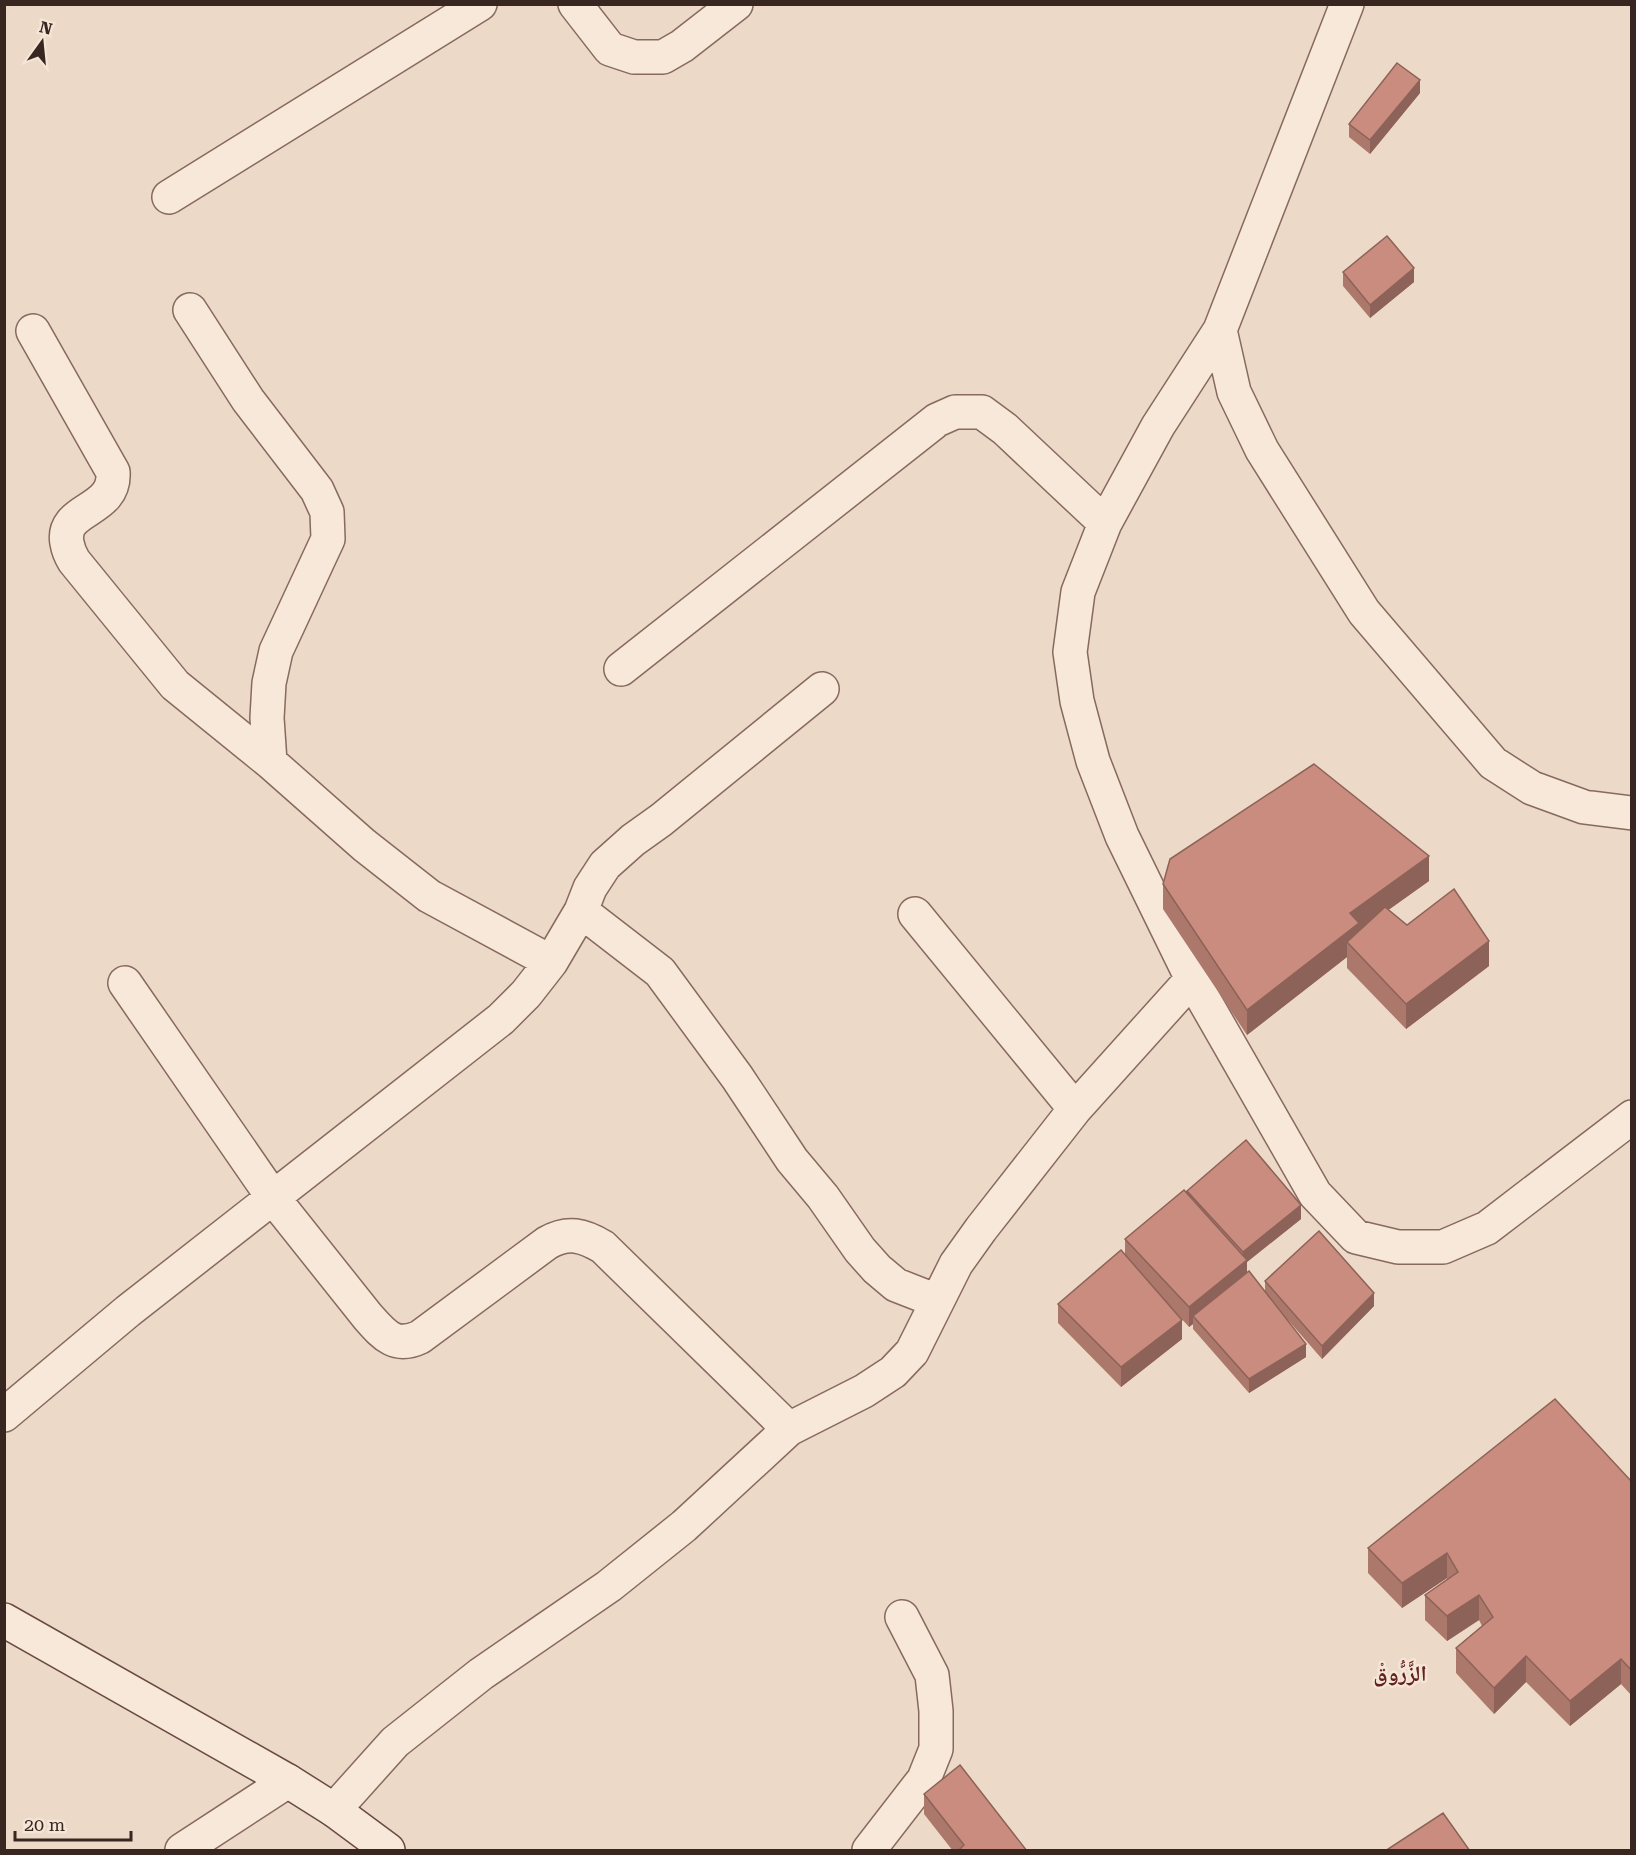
<svg xmlns="http://www.w3.org/2000/svg" width="1636" height="1855" font-family="'Roboto Serif','Noto Naskh Arabic',serif">
<style>
.lines{fill:none;stroke-linecap:round;stroke-linejoin:round}
.street-casing{stroke:#876a5d;stroke-width:36}
.secondary-casing{stroke:#694b40;stroke-width:36}
.street{stroke:#f7e8da;stroke-width:33}
.secondary{stroke:#f7e8da;stroke-width:33}
.wall{fill:#ad786c}
.shaded-wall{fill:#8d6258}
.building{fill:#c98c7e;stroke:#8d6258;stroke-width:1.5}
.labels{text-anchor:middle;stroke-width:5;stroke-linejoin:round;paint-order:stroke}
.district-label{font-size:22px;font-weight:bold;fill:#632122;stroke:#f4e5d6}
</style>
<rect width="100%" height="100%" fill="#edd9c7"/>
<g class="lines">
<defs>
<path id="street" d="M 575,4 L 610,49 L 634,57 L 663,57 L 682,46 L 736,4
M 1347,4 L 1220,330 L 1234,392 L 1262,450 L 1364,612 L 1493,763 L 1532,788 L 1584,807 L 1632,813
M 169,197 L 480,4
M 190,310 L 248,400 L 317,490 L 327,512 L 328,539 L 276,651 L 269,683 L 267,718 L 270,762
M 1220,330 L 1158,426 L 1105,523 L 1078,592 L 1070,652 L 1077,701 L 1093,761 L 1122,836 L 1192,979 L 1315,1194 L 1356,1237 L 1398,1247 L 1443,1247 L 1487,1228 L 1632,1117
M 33,331 L 113,472 C 116,513 60,507 67,543 C 68,549 71,556 74,561 L 175,685 L 270,762 L 364,845 L 429,896 L 551,962
M 621,669 L 937,420 L 955,412 L 982,412 L 1005,429 L 1105,523
M 581,911 L 660,972 L 737,1077 L 792,1160 L 823,1197 L 860,1250 L 877,1269 L 896,1285 L 937,1301
M 915,914 L 1075,1109
M 125,983 L 274,1199 L 368,1317 C 384,1335 395,1349 420,1337 L 547,1243 C 568,1231 583,1235 603,1247 L 789,1429
M 4,1415 L 128,1311 L 501,1019 L 526,994 L 551,962 L 581,911 L 590,888 L 605,865 L 633,840 L 661,820 L 822,689
M 334,1810 L 395,1742 L 481,1674 L 609,1586 L 684,1526 L 789,1429 L 864,1391 L 893,1372 L 912,1352 L 956,1264 L 981,1229 L 1075,1109 L 1192,979
M 182,1850 L 288,1781
M 869,1850 L 924,1779 L 936,1749 L 936,1711 L 932,1675 L 902,1617"/>
<path id="secondary" d="M 4,1620 L 288,1781 L 334,1810 L 388,1850"/>
</defs>
<!-- street casing -->
<use href="#street" class="street-casing"/>
<!-- secondary casing -->
<use href="#secondary" class="secondary-casing"/>
<!-- street -->
<use href="#street" class="street"/>
<!-- secondary -->
<use href="#secondary" class="secondary"/>
</g>
<!-- wall -->
<path class="wall" d="M 1420,93 L 1370,154 L 1349,137 L 1349,124 Z
M 1343,272 L 1414,282 L 1370,318 L 1343,286 Z
M 1429,881 L 1388,910 L 1407,925 L 1489,966 L 1406,1029 L 1347,968 L 1347,957 L 1247,1035 L 1163,909 L 1163,884 Z
M 1187,1191 L 1301,1219 L 1247,1262 L 1247,1273 L 1265,1291 L 1265,1281 L 1374,1306 L 1322,1359 L 1288,1320 L 1306,1357 L 1249,1393 L 1193,1329 L 1193,1324 L 1189,1327 L 1170,1306 L 1182,1339 L 1121,1387 L 1058,1323 L 1058,1304 L 1125,1255 L 1125,1239 L 1187,1193 Z
M 1632,1482 L 1632,1696 L 1621,1684 L 1570,1726 L 1526,1682 L 1494,1714 L 1456,1673 L 1456,1648 L 1482,1626 L 1479,1620 L 1447,1641 L 1425,1620 L 1425,1595 L 1447,1579 L 1447,1578 L 1402,1608 L 1368,1573 L 1368,1548 Z
M 924,1794 L 1027,1851 L 953,1851 L 924,1814 Z"/>
<!-- shaded-wall -->
<path class="shaded-wall" d="M 1420,80 L 1420,93 L 1370,154 L 1370,140 Z
M 1414,268 L 1414,282 L 1370,318 L 1370,305 Z
M 1429,856 L 1429,881 L 1359,931 L 1347,942 L 1347,957 L 1247,1035 L 1247,1010 L 1350,913 Z
M 1489,941 L 1489,966 L 1406,1029 L 1406,1004 Z
M 1301,1205 L 1301,1219 L 1247,1262 L 1247,1280 L 1193,1316 L 1193,1324 L 1189,1327 L 1189,1307 L 1243,1263 L 1243,1252 Z
M 1374,1293 L 1374,1306 L 1322,1359 L 1322,1346 Z
M 1182,1320 L 1182,1339 L 1121,1387 L 1121,1367 Z
M 1306,1344 L 1306,1357 L 1249,1393 L 1249,1379 Z
M 1447,1553 L 1447,1578 L 1402,1608 L 1402,1583 Z
M 1479,1595 L 1479,1620 L 1447,1641 L 1447,1616 Z
M 1526,1656 L 1526,1682 L 1494,1714 L 1494,1688 Z
M 1621,1659 L 1621,1684 L 1570,1726 L 1570,1701 Z"/>
<!-- building -->
<path class="building" d="M 1397,63 L 1420,80 L 1370,140 L 1349,124 Z
M 1387,236 L 1414,268 L 1370,305 L 1343,272 Z
M 1314,764 L 1429,856 L 1350,913 L 1359,923 L 1247,1010 L 1163,884 L 1170,859 Z
M 1454,889 L 1489,941 L 1406,1004 L 1347,942 L 1385,907 L 1407,925 Z
M 1246,1140 L 1301,1205 L 1243,1252 L 1187,1191 Z
M 1184,1190 L 1247,1260 L 1189,1307 L 1125,1239 Z
M 1319,1231 L 1374,1293 L 1322,1346 L 1265,1281 Z
M 1121,1250 L 1182,1320 L 1121,1367 L 1058,1304 Z
M 1249,1271 L 1306,1344 L 1249,1379 L 1193,1316 Z
M 1555,1399 L 1632,1482 L 1632,1671 L 1621,1659 L 1570,1701 L 1526,1656 L 1494,1688 L 1456,1648 L 1493,1617 L 1479,1595 L 1447,1616 L 1425,1595 L 1458,1572 L 1447,1553 L 1402,1583 L 1368,1548 Z
M 960,1765 L 1027,1851 L 958,1851 L 964,1845 L 924,1794 Z
M 1443,1813 L 1470,1851 L 1385,1851 Z"/>
<g class="labels">
<!-- district labels -->
<g class="district-label">
<text x="1400" y="1681">الزَّرُّوقْ</text>
</g>
</g>
<!-- border -->
<rect width="1636" height="1855" fill="none" stroke="#382620" stroke-width="12"/>
<!-- north arrow -->
<g transform="translate(42 42) rotate(15)" stroke="#f4e5d6" stroke-width="4.5" paint-order="stroke">
<path d="M0-4.5L10 22L0 15L-10 22Z" fill="#382620"/>
<text y="-9" font-size="16" font-weight="bold" text-anchor="middle" fill="#382620">N</text>
</g>
<!-- scale -->
<path d="M15 1831v9h116v-9" fill="none" stroke="#382620" stroke-width="3"/>
<text x="24" y="1831" font-size="18" fill="#382620" stroke="#f4e5d6" stroke-width="4.5" paint-order="stroke">20 m</text>
</svg>
